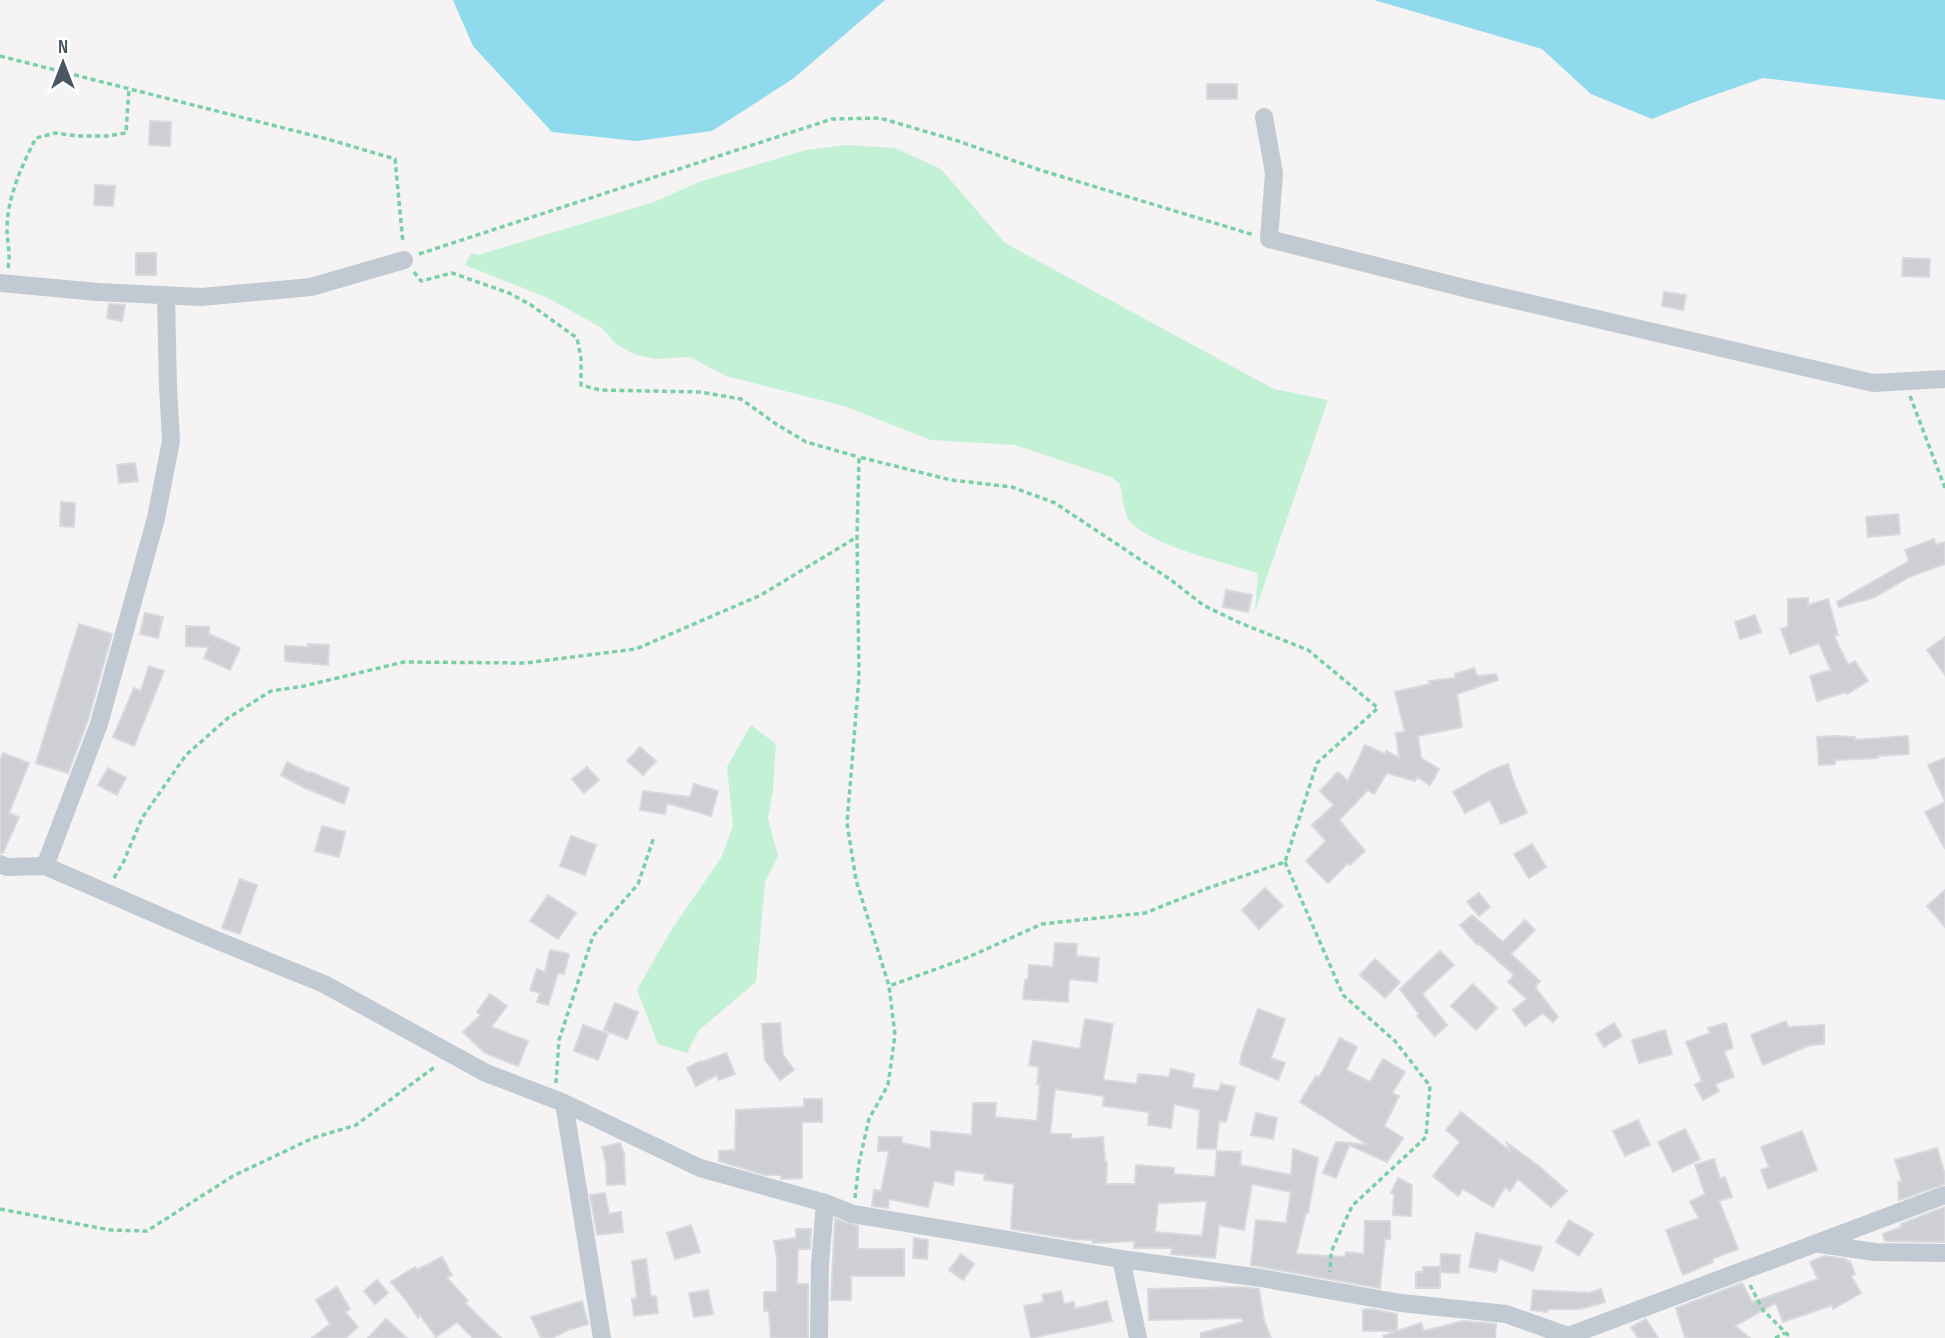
<svg xmlns="http://www.w3.org/2000/svg" width="1945" height="1338" font-family="'Sofia Sans Condensed',sans-serif">
<style>
.green{fill:#c3f1d5}
.water{fill:#90daee}
.building{fill:#cdcfd5;stroke:#d7d9de;stroke-width:2;fill-rule:evenodd}
.lines{fill:none;stroke-linecap:round;stroke-linejoin:round}
.path{stroke:#7ad0a6;stroke-width:3.5;stroke-dasharray:5 3.5;stroke-linecap:butt}
.minor{stroke:#c1cad2;stroke-width:18}
</style>
<rect width="100%" height="100%" fill="#f5f3f3"/>
<!-- green -->
<path class="green" d="M 846,145 L 895,148 L 941,169 L 1005,243 L 1274,389 L 1328,400 L 1255,611 L 1258,573 C 1230,564 1140,543 1127,517 C 1123,507 1122,494 1120,484 L 1111,477 L 1015,445 L 931,440 L 844,406 L 726,376 L 690,357 L 657,359 L 636,355 L 616,344 L 602,328 L 548,298 L 465,265 L 471,253 L 478,255 L 654,202 L 699,182 L 806,150 Z
M 751,725 L 776,744 L 773,789 L 768,818 L 778,856 L 765,882 L 756,982 L 698,1031 L 687,1053 L 658,1044 L 637,990 L 670,932 L 721,858 L 733,826 L 727,767 Z"/>
<!-- water -->
<path class="water" d="M 453,0 L 885,0 L 794,78 L 712,131 L 636,141 L 552,132 L 473,46 Z
M 1374,0 L 1945,0 L 1945,100 L 1763,78 L 1697,101 L 1652,119 L 1591,94 L 1542,49 Z"/>
<!-- building -->
<path class="building" d="M 1207,84 L 1237,84 L 1237,99 L 1207,99 Z
M 150,121 L 171,122 L 170,146 L 149,145 Z
M 95,185 L 115,186 L 113,206 L 94,205 Z
M 136,253 L 156,253 L 156,275 L 136,275 Z
M 1903,258 L 1930,259 L 1929,277 L 1902,276 Z
M 1664,292 L 1686,295 L 1683,310 L 1662,306 Z
M 109,304 L 125,305 L 122,321 L 107,318 Z
M 135,463 L 138,481 L 119,483 L 117,465 Z
M 61,502 L 75,503 L 74,527 L 60,526 Z
M 1898,514 L 1900,534 L 1868,537 L 1866,517 Z
M 1934,539 L 1936,545 L 1945,542 L 1945,564 L 1909,577 L 1875,597 L 1839,607 L 1837,602 L 1909,561 L 1905,550 Z
M 1226,590 L 1252,595 L 1248,612 L 1223,607 Z
M 1808,598 L 1808,605 L 1828,599 L 1838,635 L 1834,636 L 1848,665 L 1855,661 L 1868,681 L 1847,694 L 1846,692 L 1817,701 L 1810,676 L 1831,670 L 1819,643 L 1790,654 L 1781,629 L 1788,627 L 1788,599 Z
M 145,613 L 163,617 L 158,638 L 140,634 Z
M 1755,615 L 1761,632 L 1740,639 L 1735,622 Z
M 79,624 L 112,634 L 88,720 L 68,773 L 36,763 Z
M 186,626 L 209,627 L 209,634 L 240,648 L 230,670 L 204,658 L 209,647 L 186,646 Z
M 1945,637 L 1945,675 L 1927,650 Z
M 308,644 L 329,645 L 328,665 L 285,661 L 285,646 L 308,647 Z
M 149,666 L 164,671 L 134,746 L 113,737 L 134,688 L 141,691 Z
M 1474,668 L 1477,676 L 1496,674 L 1498,680 L 1457,694 L 1462,727 L 1418,736 L 1421,758 L 1439,769 L 1430,785 L 1417,777 L 1415,781 L 1387,773 L 1374,794 L 1368,790 L 1339,820 L 1365,851 L 1350,865 L 1348,863 L 1328,883 L 1306,861 L 1326,841 L 1312,825 L 1334,805 L 1320,791 L 1338,772 L 1348,781 L 1365,745 L 1385,754 L 1386,751 L 1399,758 L 1396,733 L 1405,732 L 1395,692 L 1430,684 L 1429,681 L 1456,678 L 1455,674 Z
M 1834,736 L 1855,737 L 1855,740 L 1908,736 L 1909,754 L 1878,756 L 1878,758 L 1835,760 L 1835,764 L 1819,765 L 1817,737 Z
M 640,747 L 656,761 L 643,775 L 627,761 Z
M 3,753 L 29,763 L 9,813 L 19,817 L 3,853 L 0,853 L 0,761 Z
M 1945,758 L 1945,801 L 1928,765 Z
M 287,762 L 309,773 L 310,772 L 349,788 L 344,804 L 303,787 L 281,775 Z
M 1508,764 L 1515,786 L 1527,813 L 1501,824 L 1490,800 L 1465,813 L 1453,792 L 1492,770 Z
M 587,767 L 599,780 L 584,793 L 572,779 Z
M 108,768 L 126,778 L 117,795 L 98,785 Z
M 694,784 L 718,791 L 711,816 L 667,803 L 665,814 L 640,810 L 643,791 L 690,797 Z
M 1945,802 L 1945,849 L 1925,812 Z
M 322,826 L 345,832 L 339,857 L 315,851 Z
M 571,836 L 596,845 L 585,875 L 560,866 Z
M 1532,844 L 1546,867 L 1529,878 L 1514,854 Z
M 240,879 L 257,885 L 240,934 L 222,928 Z
M 1265,888 L 1283,906 L 1259,929 L 1242,910 Z
M 1945,890 L 1945,927 L 1927,906 Z
M 1479,893 L 1490,907 L 1479,916 L 1467,902 Z
M 548,895 L 576,913 L 558,939 L 530,921 Z
M 1472,915 L 1503,942 L 1525,920 L 1535,930 L 1511,954 L 1540,981 L 1535,987 L 1558,1017 L 1553,1022 L 1543,1013 L 1525,1026 L 1513,1010 L 1527,999 L 1508,982 L 1514,975 L 1479,944 L 1477,945 L 1460,925 Z
M 1055,943 L 1077,944 L 1076,956 L 1099,958 L 1097,982 L 1069,979 L 1068,1002 L 1023,999 L 1025,980 L 1028,980 L 1029,965 L 1053,967 Z
M 550,950 L 569,954 L 564,974 L 558,973 L 548,1005 L 537,1002 L 540,993 L 530,990 L 537,969 L 545,972 Z
M 1440,951 L 1454,965 L 1422,994 L 1447,1025 L 1435,1036 L 1417,1016 L 1419,1014 L 1400,989 Z
M 1375,959 L 1400,982 L 1385,998 L 1360,975 Z
M 1473,984 L 1497,1008 L 1476,1030 L 1451,1006 Z
M 490,994 L 507,1006 L 491,1027 L 528,1041 L 518,1066 L 485,1053 L 463,1032 L 481,1015 L 477,1012 Z
M 615,1003 L 638,1012 L 627,1039 L 604,1030 Z
M 1258,1009 L 1285,1019 L 1271,1058 L 1285,1063 L 1278,1080 L 1240,1064 L 1242,1053 Z
M 1085,1019 L 1113,1024 L 1103,1080 L 1137,1084 L 1138,1074 L 1169,1077 L 1171,1069 L 1194,1074 L 1192,1088 L 1219,1091 L 1221,1084 L 1235,1087 L 1226,1122 L 1219,1121 L 1216,1149 L 1197,1148 L 1200,1110 L 1174,1104 L 1171,1128 L 1148,1125 L 1149,1112 L 1103,1106 L 1104,1096 L 1055,1089 L 1050,1134 L 1071,1134 L 1071,1139 L 1103,1137 L 1105,1162 L 1107,1162 L 1106,1184 L 1135,1184 L 1136,1165 L 1174,1168 L 1174,1174 L 1215,1177 L 1217,1151 L 1241,1152 L 1240,1165 L 1291,1175 L 1293,1149 L 1318,1158 L 1308,1213 L 1306,1212 L 1296,1254 L 1345,1257 L 1346,1252 L 1364,1254 L 1365,1221 L 1390,1221 L 1390,1239 L 1385,1239 L 1380,1288 L 1251,1265 L 1256,1220 L 1286,1223 L 1291,1192 L 1252,1184 L 1244,1230 L 1219,1225 L 1215,1258 L 1171,1254 L 1172,1248 L 1134,1248 L 1134,1241 L 1093,1243 L 1093,1240 L 1072,1239 L 1011,1229 L 1014,1184 L 984,1180 L 985,1174 L 955,1170 L 953,1185 L 934,1181 L 928,1207 L 889,1199 L 888,1208 L 872,1206 L 874,1190 L 881,1191 L 889,1151 L 878,1151 L 879,1137 L 902,1137 L 902,1143 L 931,1149 L 931,1131 L 972,1135 L 973,1103 L 996,1103 L 995,1117 L 1037,1121 L 1040,1084 L 1037,1084 L 1039,1067 L 1029,1065 L 1033,1041 L 1080,1049 ZM 1207,1201 L 1202,1236 L 1155,1232 L 1158,1203 Z
M 1786,1021 L 1788,1027 L 1824,1025 L 1824,1044 L 1810,1045 L 1763,1065 L 1751,1035 Z
M 780,1023 L 783,1055 L 794,1070 L 780,1080 L 765,1060 L 762,1024 Z
M 1614,1023 L 1622,1036 L 1604,1047 L 1596,1034 Z
M 1726,1023 L 1733,1048 L 1724,1051 L 1734,1077 L 1715,1084 L 1719,1091 L 1703,1100 L 1695,1085 L 1702,1081 L 1686,1042 L 1710,1033 L 1708,1028 Z
M 583,1025 L 608,1034 L 598,1060 L 574,1051 Z
M 1665,1030 L 1672,1054 L 1639,1063 L 1632,1040 Z
M 1340,1038 L 1357,1047 L 1346,1070 L 1370,1082 L 1383,1059 L 1405,1072 L 1392,1093 L 1399,1096 L 1384,1126 L 1403,1138 L 1387,1162 L 1351,1146 L 1352,1143 L 1368,1145 L 1300,1102 L 1316,1076 L 1319,1078 Z
M 726,1053 L 735,1074 L 719,1080 L 717,1075 L 696,1086 L 687,1068 L 701,1061 L 702,1062 Z
M 804,1099 L 822,1099 L 822,1122 L 802,1122 L 802,1178 L 782,1179 L 781,1179 L 781,1175 L 765,1175 L 719,1161 L 719,1151 L 735,1150 L 736,1110 L 804,1107 Z
M 1461,1112 L 1510,1151 L 1507,1143 L 1540,1167 L 1567,1191 L 1551,1207 L 1518,1179 L 1510,1191 L 1505,1187 L 1493,1207 L 1463,1189 L 1458,1196 L 1433,1176 L 1460,1142 L 1446,1130 Z
M 1256,1113 L 1277,1118 L 1273,1139 L 1251,1135 Z
M 1638,1120 L 1650,1145 L 1625,1156 L 1613,1131 Z
M 1685,1129 L 1700,1159 L 1673,1172 L 1658,1142 Z
M 1802,1131 L 1817,1170 L 1768,1189 L 1761,1170 L 1769,1167 L 1761,1147 Z
M 1336,1142 L 1350,1143 L 1336,1178 L 1323,1173 Z
M 620,1143 L 624,1154 L 625,1184 L 607,1185 L 606,1164 L 602,1147 Z
M 1937,1148 L 1945,1175 L 1945,1184 L 1899,1200 L 1898,1182 L 1902,1181 L 1895,1160 Z
M 1714,1159 L 1720,1179 L 1725,1177 L 1732,1197 L 1719,1201 L 1738,1249 L 1712,1259 L 1713,1262 L 1683,1275 L 1666,1230 L 1699,1218 L 1690,1202 L 1705,1194 L 1695,1165 Z
M 1398,1178 L 1412,1185 L 1411,1216 L 1393,1215 L 1394,1194 L 1391,1193 Z
M 605,1193 L 609,1214 L 621,1212 L 623,1232 L 597,1235 L 590,1195 Z
M 1945,1207 L 1945,1242 L 1885,1241 L 1883,1234 L 1901,1227 L 1901,1224 Z
M 835,1219 L 858,1226 L 858,1249 L 904,1249 L 904,1276 L 851,1276 L 851,1300 L 831,1300 Z
M 1569,1220 L 1593,1234 L 1579,1256 L 1556,1242 Z
M 691,1225 L 700,1252 L 675,1259 L 667,1233 Z
M 796,1229 L 811,1229 L 810,1249 L 798,1249 L 797,1284 L 808,1284 L 808,1338 L 771,1338 L 769,1311 L 764,1311 L 764,1292 L 777,1292 L 777,1258 L 774,1241 L 796,1238 Z
M 1476,1233 L 1542,1247 L 1533,1271 L 1499,1258 L 1496,1272 L 1469,1267 Z
M 914,1238 L 928,1240 L 927,1259 L 913,1258 Z
M 961,1254 L 974,1264 L 963,1280 L 949,1270 Z
M 1441,1254 L 1460,1255 L 1459,1273 L 1440,1272 Z
M 1824,1256 L 1846,1259 L 1847,1262 L 1850,1261 L 1855,1274 L 1851,1276 L 1861,1293 L 1833,1309 L 1832,1305 L 1783,1322 L 1776,1303 L 1735,1326 L 1750,1338 L 1685,1338 L 1676,1308 L 1742,1283 L 1752,1302 L 1818,1279 L 1810,1262 Z
M 442,1257 L 452,1275 L 447,1278 L 468,1301 L 465,1303 L 501,1338 L 473,1338 L 457,1322 L 436,1337 L 420,1315 L 418,1318 L 406,1300 L 391,1282 L 415,1267 L 417,1270 Z
M 646,1259 L 651,1297 L 656,1296 L 658,1313 L 634,1316 L 632,1299 L 637,1298 L 632,1261 Z
M 1423,1267 L 1440,1267 L 1440,1288 L 1416,1288 L 1416,1272 L 1423,1272 Z
M 377,1280 L 388,1293 L 375,1304 L 364,1291 Z
M 337,1287 L 350,1309 L 345,1312 L 358,1327 L 346,1338 L 312,1338 L 330,1324 L 316,1300 Z
M 1240,1287 L 1259,1289 L 1264,1320 L 1271,1338 L 1201,1338 L 1201,1333 L 1243,1322 L 1242,1318 L 1149,1320 L 1148,1289 Z
M 1601,1289 L 1605,1302 L 1580,1309 L 1548,1309 L 1547,1312 L 1531,1310 L 1533,1290 L 1589,1293 Z
M 708,1290 L 713,1314 L 694,1317 L 689,1293 Z
M 1061,1291 L 1064,1304 L 1074,1302 L 1075,1309 L 1107,1301 L 1112,1321 L 1031,1338 L 1024,1306 L 1044,1302 L 1042,1295 Z
M 582,1301 L 588,1324 L 568,1330 L 552,1338 L 541,1338 L 531,1317 Z
M 1371,1309 L 1397,1314 L 1397,1331 L 1421,1323 L 1424,1331 L 1463,1321 L 1496,1324 L 1495,1338 L 1384,1338 L 1383,1336 L 1397,1331 L 1363,1331 L 1363,1310 Z
M 386,1319 L 407,1338 L 368,1338 Z
M 1646,1319 L 1658,1338 L 1638,1338 L 1631,1327 Z"/>
<g class="lines">
<!-- path -->
<path class="path" d="M 0,56 L 327,139 L 395,159 L 403,243
M 419,254 L 832,119 L 880,118 L 958,141 L 1040,170 L 1254,235
M 8,268 C 11,254 7,242 7,229 C 7,198 22,165 36,138 L 55,133 L 78,136 L 107,136 L 126,133 L 129,89
M 414,272 L 421,281 L 452,273 L 509,293 L 531,305 L 577,338 L 581,358 L 581,385 L 600,390 L 700,392 L 741,399 L 776,424 L 806,442 L 859,457
M 1910,396 L 1945,488
M 1285,862 L 1343,995 L 1395,1041 L 1430,1086 L 1426,1137 L 1352,1206 L 1331,1252 L 1330,1272
M 114,878 L 123,863 L 142,818 L 186,755 L 228,718 L 271,691 L 304,686 L 404,662 L 525,663 L 636,649 L 761,595 L 857,537
M 556,1083 L 559,1040 L 593,936 L 638,884 L 654,837
M 855,1198 L 859,1163 L 869,1119 L 888,1085 L 895,1035 L 889,986 L 856,880 L 847,823 L 859,677 L 857,537 L 859,457 L 951,480 L 1012,487 L 1055,503 L 1171,580 L 1203,605 L 1240,623 L 1308,650 L 1378,708 L 1317,763 L 1285,862 L 1208,888 L 1145,913 L 1042,924 L 964,959 L 889,986
M 0,1209 L 110,1230 L 147,1231 L 233,1176 L 313,1138 L 356,1125 L 436,1066
M 1750,1285 L 1763,1310 L 1791,1338
M 1775,1338 L 1785,1333"/>
<!-- minor -->
<path class="minor" d="M 1264,117 L 1274,173 L 1269,239 L 1472,290 L 1873,383 L 1945,379
M 0,283 L 98,292 L 201,297 L 311,287 L 404,260
M 0,864 L 7,867 L 45,866 L 204,935 L 324,984 L 486,1073 L 564,1103 L 700,1168 L 825,1203 L 853,1214 L 1121,1259
M 45,866 L 99,724 L 156,518 L 171,441 L 168,387 L 166,295
M 564,1103 L 602,1338
M 1820,1244 L 1875,1252 L 1945,1253
M 819,1338 L 820,1264 L 825,1203
M 1138,1338 L 1121,1259 L 1261,1278 L 1401,1303 L 1506,1314 L 1568,1336
M 1563,1338 L 1945,1195"/>
</g>
<!-- north arrow -->
<g transform="translate(63 63)" stroke="#ffffff" stroke-width="5" paint-order="stroke">
<path d="M0-5L12 26L0 18L-12 26Z" fill="#4a5661"/>
<text y="-10" font-size="19" font-weight="bold" text-anchor="middle" fill="#4a5661">N</text>
</g>
</svg>
